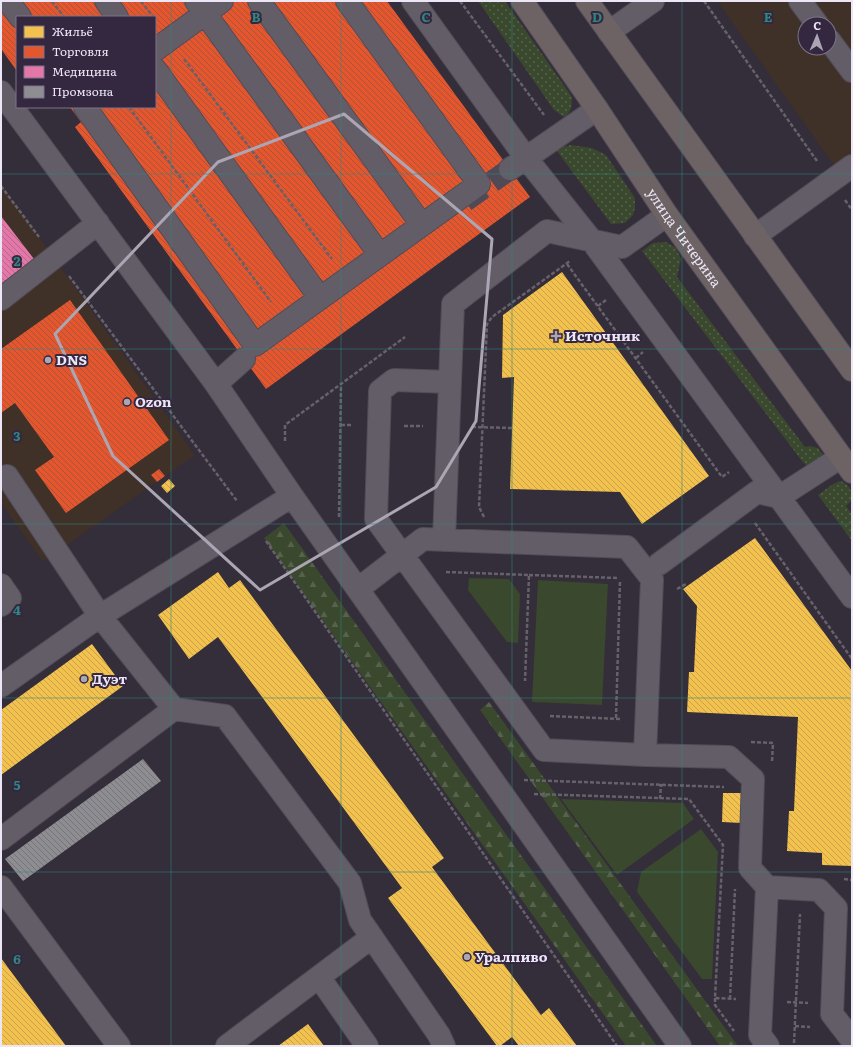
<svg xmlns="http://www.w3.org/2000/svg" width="853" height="1047" font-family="Literata,serif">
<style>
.commercial{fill:#3f3128;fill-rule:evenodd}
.grass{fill:url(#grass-dots)}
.forest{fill:url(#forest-firs)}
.park{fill:#3a482e}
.homes{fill:url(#homes-back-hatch)}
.shops{fill:url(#shops-back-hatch)}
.health{fill:url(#health-back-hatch)}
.industry{fill:url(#industry-back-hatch)}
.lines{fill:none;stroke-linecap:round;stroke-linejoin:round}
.minor-tunnel{stroke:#504956;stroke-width:22;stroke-dasharray:22 11;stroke-linecap:butt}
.minor-casing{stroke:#524c58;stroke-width:24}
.major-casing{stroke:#524c58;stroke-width:24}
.path{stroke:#66616b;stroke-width:2.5;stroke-dasharray:4 2;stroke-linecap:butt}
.minor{stroke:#625d67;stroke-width:22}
.major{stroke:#6d6365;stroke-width:22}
.marked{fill:none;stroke:#aca5b4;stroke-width:3;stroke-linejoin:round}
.grid{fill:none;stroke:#308782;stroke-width:1;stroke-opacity:0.55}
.poi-dot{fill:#aca5b4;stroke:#342740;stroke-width:1.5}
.labels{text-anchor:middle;stroke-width:4;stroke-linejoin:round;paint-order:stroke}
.street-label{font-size:14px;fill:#ede6f6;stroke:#342740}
.poi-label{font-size:14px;font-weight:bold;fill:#ede6f6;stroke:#342740;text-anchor:start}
.grid-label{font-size:13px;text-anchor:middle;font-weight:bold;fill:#308782;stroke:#342740;stroke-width:4;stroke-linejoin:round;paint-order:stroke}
</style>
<defs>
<pattern id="grass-dots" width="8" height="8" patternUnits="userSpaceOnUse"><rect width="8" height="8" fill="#3a482e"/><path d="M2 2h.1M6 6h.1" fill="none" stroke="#57624d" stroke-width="1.8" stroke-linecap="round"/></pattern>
<pattern id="forest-firs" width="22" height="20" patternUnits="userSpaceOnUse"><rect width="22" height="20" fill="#3a482e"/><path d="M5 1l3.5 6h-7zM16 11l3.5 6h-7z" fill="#57624d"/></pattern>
<pattern id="homes-back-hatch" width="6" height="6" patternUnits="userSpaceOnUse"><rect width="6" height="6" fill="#f2c14e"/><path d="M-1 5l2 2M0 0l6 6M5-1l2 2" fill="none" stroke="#c7a24d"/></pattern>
<pattern id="shops-back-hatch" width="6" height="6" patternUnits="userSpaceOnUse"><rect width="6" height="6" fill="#e4572e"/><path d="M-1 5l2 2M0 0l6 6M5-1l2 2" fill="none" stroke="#ad5138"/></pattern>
<pattern id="health-back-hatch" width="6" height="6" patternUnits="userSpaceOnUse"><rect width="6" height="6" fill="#e377a8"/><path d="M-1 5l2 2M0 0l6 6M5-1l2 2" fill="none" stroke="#b4688c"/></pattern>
<pattern id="industry-back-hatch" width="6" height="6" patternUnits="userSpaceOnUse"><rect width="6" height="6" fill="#8d8d92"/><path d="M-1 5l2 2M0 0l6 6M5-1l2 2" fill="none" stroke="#747479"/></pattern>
</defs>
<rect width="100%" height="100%" fill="#342d3a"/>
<!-- commercial -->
<path class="commercial" d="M 717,1 L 852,1 L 852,157 L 836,168 ZM 805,24 L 829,24 L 829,48 L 805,48 Z
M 1,184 L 195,455 L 43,562 L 1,503 Z"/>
<!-- grass -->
<path class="grass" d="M 478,1 L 505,1 L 572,97 C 572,106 572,112 564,117 L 554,110 Z
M 571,145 L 592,148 L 606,155 L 635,198 L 635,208 L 633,215 L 625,223 L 611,224 L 557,151 L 563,147 Z
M 666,242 L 676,248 L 681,259 L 677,277 L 805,447 L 810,446 L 818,448 L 822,454 L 819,460 L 810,469 L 802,461 L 642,251 L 653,243 Z
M 840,481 C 850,484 852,491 852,500 L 846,506 L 852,514 L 852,541 L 818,495 L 833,484 Z"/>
<!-- forest -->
<path class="forest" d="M 284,523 L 657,1046 L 626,1046 L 264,538 Z
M 489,702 L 738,1046 L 720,1046 L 480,710 Z"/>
<!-- park -->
<path class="park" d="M 469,578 L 509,579 L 520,594 L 518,643 L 507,642 L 468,590 Z
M 538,580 L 608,584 L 602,705 L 532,702 Z
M 561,799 L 683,803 L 694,819 L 617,875 Z
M 701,829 L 718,852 L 712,979 L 702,979 L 637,892 L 641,872 Z"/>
<!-- homes -->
<path class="homes" d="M 562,272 L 709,476 L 642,524 L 620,492 L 510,489 L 514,377 L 502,378 L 503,315 Z
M 169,479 L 175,486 L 167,493 L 161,486 Z
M 755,538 L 852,671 L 852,866 L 822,865 L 822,853 L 787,851 L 789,811 L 794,811 L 798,717 L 687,712 L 689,672 L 694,672 L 697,606 L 683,589 Z
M 218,572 L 229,588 L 240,580 L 444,858 L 432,867 L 541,1015 L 549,1008 L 577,1046 L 519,1046 L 512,1037 L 500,1046 L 497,1046 L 388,898 L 402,888 L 218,637 L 189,659 L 158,615 Z
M 92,644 L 123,686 L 1,775 L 1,710 Z
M 723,793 L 742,793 L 741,823 L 722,822 Z
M 1,958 L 49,1023 L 66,1046 L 1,1046 Z
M 308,1024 L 324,1046 L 278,1046 Z"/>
<!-- shops -->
<path class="shops" d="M 15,1 L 387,1 L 530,197 L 266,389 L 75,127 L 81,122 L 70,107 L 155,107 L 155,17 L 17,17 L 17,71 L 1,49 L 1,11 Z
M 70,300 L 169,440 L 66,513 L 35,470 L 54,457 L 15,403 L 1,413 L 1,349 Z
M 159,469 L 165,476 L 157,482 L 151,475 Z"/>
<!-- health -->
<path class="health" d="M 1,216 L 34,259 L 1,284 Z"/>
<!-- industry -->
<path class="industry" d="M 143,759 L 161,781 L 23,881 L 5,859 Z"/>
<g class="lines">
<!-- minor-tunnel -->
<path class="minor-tunnel" d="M 465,201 L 510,169"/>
<defs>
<path id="minor" d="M 8,1 L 20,17
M 106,1 L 117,17
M 196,1 L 380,255
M 259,1 L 422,225
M 413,1 L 526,158 L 592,241 L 852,597
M 800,1 L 817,24
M 609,32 L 653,1
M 829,40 L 852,71
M 155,50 L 222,1
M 155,69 L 320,298
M 1,92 L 216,384 L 292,496 L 680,1046
M 85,107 L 255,345 L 479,184 L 347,1
M 510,169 L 597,109
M 755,236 L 852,166
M 1,299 L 98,223
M 450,382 L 453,304 L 547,231 L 622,247 L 667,215
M 216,384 L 244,359
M 7,476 L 100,616 L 174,709 L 225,716 L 350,883 L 360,920 L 439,1035 L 444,1046
M 444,540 L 450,382 L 394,380 L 380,391 L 376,519 L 544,750 L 645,755
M 659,564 L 757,492 L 779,497 L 841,457
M 1,585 L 10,598 L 1,605
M 358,589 L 423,539 L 627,547 L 652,579 L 645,755 L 729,757 L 753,779 L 750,868 L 767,887 L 819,890 L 836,908 L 832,1014 L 852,1040
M 1,686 L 100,616 L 292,496
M 1,839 L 174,709
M 1,887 L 119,1046
M 767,887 L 760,1035 L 768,1046
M 319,977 L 367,1046
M 227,1046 L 372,937"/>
<g id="major">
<path id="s1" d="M 522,1 L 597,109 L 667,215 L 852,472"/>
<path d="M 587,1 L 852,370"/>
</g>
</defs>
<!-- minor casing -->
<use href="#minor" class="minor-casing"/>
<!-- major casing -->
<use href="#major" class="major-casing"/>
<!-- path -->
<path class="path" d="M 52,1 L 64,17
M 141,1 L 153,17
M 460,1 L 544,115
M 704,1 L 817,161
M 184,59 L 332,259
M 129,107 L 271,302
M 1,186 L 39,237
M 845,200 L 852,210
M 567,264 L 722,477 L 729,472
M 69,276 L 237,501
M 598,306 L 606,300
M 636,358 L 643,352
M 341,425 L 353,425
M 404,426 L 423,426
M 472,427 L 512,428
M 285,441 L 285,425 L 405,337
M 339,517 L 341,384
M 484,517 L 479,507 L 487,324 L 492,317 L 570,261
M 755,523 L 852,659
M 266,541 L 617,1046
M 446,572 L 529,575 L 525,681
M 529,575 L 618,578
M 677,589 L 686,584
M 550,716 L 621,719
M 616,718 L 620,581
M 751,742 L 773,743 L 772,762
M 524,780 L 724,787
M 534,794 L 689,799 L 723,845 L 715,998 L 736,999
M 660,799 L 661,784
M 844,879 L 852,880
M 715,998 L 715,1005 L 734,1031
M 730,999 L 735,889
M 787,1002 L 808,1003
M 795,1026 L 810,1027
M 794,1043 L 800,914"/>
<!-- minor -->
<use href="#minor" class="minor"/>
<!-- major -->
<use href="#major" class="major"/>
</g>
<!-- marked area -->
<path class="marked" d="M 344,114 L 492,239 L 476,421 L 436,487 L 260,590 L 113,456 L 55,334 L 218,162 Z"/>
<!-- grid -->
<path class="grid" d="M 171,1 L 171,1046M 341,1 L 341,1046M 512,1 L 512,1046M 682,1 L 682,1046M 1,174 L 852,174M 1,349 L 852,349M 1,524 L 852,524M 1,698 L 852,698M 1,872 L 852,872"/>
<!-- markers -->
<g class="poi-dot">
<path d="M554 330h4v4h4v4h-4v4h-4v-4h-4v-4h4z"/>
<circle cx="48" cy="360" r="4"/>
<circle cx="127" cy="402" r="4"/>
<circle cx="84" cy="679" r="4"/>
<circle cx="467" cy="957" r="4"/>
</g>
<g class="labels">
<!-- street labels -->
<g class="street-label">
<text dy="5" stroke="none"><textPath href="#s1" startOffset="287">улица Чичерина</textPath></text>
</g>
<!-- poi labels -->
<g class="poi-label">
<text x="565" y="341">Источник</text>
<text x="56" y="365">DNS</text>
<text x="135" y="407">Ozon</text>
<text x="92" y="684">Дуэт</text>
<text x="475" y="962">Уралпиво</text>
</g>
</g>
<g class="grid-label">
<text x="256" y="22">B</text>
<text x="426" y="22">C</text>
<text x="597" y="22">D</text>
<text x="768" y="22">E</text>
<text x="17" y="266">2</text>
<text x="17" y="441">3</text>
<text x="17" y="615">4</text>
<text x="17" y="790">5</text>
<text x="17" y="964">6</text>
</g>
<!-- border -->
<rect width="853" height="1047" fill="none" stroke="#ede6f6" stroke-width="4"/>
<!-- legend -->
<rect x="16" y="16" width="140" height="92" fill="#342740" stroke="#7e7389"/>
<rect x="24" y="26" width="20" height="12" fill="#f2c14e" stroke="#7e7389"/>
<text x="52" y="36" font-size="12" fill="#ede6f6">Жильё</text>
<rect x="24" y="46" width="20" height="12" fill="#e4572e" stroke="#7e7389"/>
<text x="52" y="56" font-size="12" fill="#ede6f6">Торговля</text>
<rect x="24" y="66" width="20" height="12" fill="#e377a8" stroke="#7e7389"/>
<text x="52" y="76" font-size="12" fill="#ede6f6">Медицина</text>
<rect x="24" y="86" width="20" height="12" fill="#8d8d92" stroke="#7e7389"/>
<text x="52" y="96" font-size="12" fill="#ede6f6">Промзона</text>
<!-- north arrow -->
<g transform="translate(817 36) rotate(2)"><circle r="19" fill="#342740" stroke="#7e7389"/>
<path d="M0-3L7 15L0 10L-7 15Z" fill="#aca5b4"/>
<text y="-6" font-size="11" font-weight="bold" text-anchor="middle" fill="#ede6f6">С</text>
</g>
</svg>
